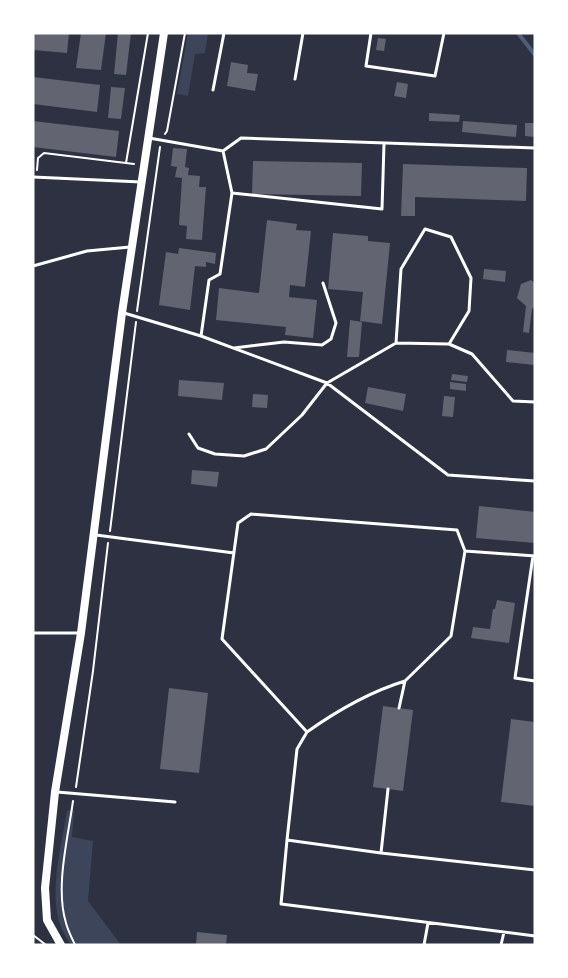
<svg xmlns="http://www.w3.org/2000/svg" width="568" height="978" font-family="Literata,serif">
<style>
.green{fill:#3c4559}
.lines{fill:none;stroke-linecap:round;stroke-linejoin:round}
.stream{stroke:#4f5d75;stroke-width:4}
.building{fill:#626471}
.path{stroke:#fff;stroke-width:2}
.service{stroke:#fff;stroke-width:3}
.tertiary{stroke:#fff;stroke-width:8}
</style>
<rect width="100%" height="100%" fill="#2d3142"/>
<!-- green -->
<path class="green" d="M 188,33 L 208,33 L 205,53 L 195,54 L 188,96 L 177,94 Z
M 71,810 L 74,811 L 72,837 L 93,841 L 88,901 L 121,945 L 72,945 C 42,913 61,850 67,811 Z"/>
<g class="lines">
<!-- stream -->
<path class="stream" d="M 518,33 L 535,55"/>
</g>
<!-- building -->
<path class="building" d="M 33,33 L 69,33 L 67,53 L 33,50 Z
M 81,33 L 106,33 L 101,70 L 76,68 Z
M 118,33 L 131,33 L 126,75 L 114,74 Z
M 378,38 L 386,39 L 384,51 L 376,50 Z
M 231,62 L 248,65 L 247,73 L 258,74 L 255,91 L 227,86 Z
M 33,77 L 100,85 L 97,112 L 33,104 Z
M 397,82 L 408,84 L 406,98 L 394,96 Z
M 111,87 L 125,88 L 121,119 L 108,118 Z
M 429,113 L 460,115 L 459,122 L 429,121 Z
M 33,121 L 119,131 L 116,157 L 33,147 Z
M 463,121 L 517,125 L 516,137 L 462,132 Z
M 525,123 L 535,123 L 535,137 L 525,136 Z
M 173,148 L 187,149 L 185,167 L 189,168 L 188,175 L 200,176 L 199,187 L 206,187 L 202,240 L 186,239 L 187,226 L 179,225 L 182,178 L 175,177 L 177,167 L 171,166 Z
M 253,161 L 362,163 L 361,196 L 252,194 Z
M 403,164 L 527,168 L 526,201 L 415,197 L 415,216 L 401,216 Z
M 267,220 L 297,224 L 296,230 L 311,231 L 305,287 L 290,285 L 289,297 L 317,300 L 313,338 L 285,335 L 286,327 L 216,320 L 219,288 L 259,293 Z
M 333,233 L 368,236 L 368,241 L 390,243 L 382,324 L 360,321 L 363,292 L 328,289 Z
M 179,248 L 216,253 L 215,264 L 206,262 L 206,267 L 195,266 L 190,310 L 159,305 L 166,252 L 178,254 Z
M 484,269 L 506,271 L 505,282 L 483,279 Z
M 531,280 L 535,283 L 535,306 L 532,309 L 529,333 L 523,332 L 526,306 L 517,298 L 521,284 Z
M 350,320 L 362,322 L 359,357 L 347,357 Z
M 507,350 L 535,353 L 535,365 L 506,362 Z
M 452,374 L 468,376 L 467,382 L 451,380 Z
M 179,380 L 224,383 L 222,400 L 178,396 Z
M 450,382 L 466,384 L 466,391 L 450,389 Z
M 368,387 L 406,394 L 403,411 L 365,403 Z
M 253,394 L 268,395 L 267,408 L 252,407 Z
M 444,396 L 455,397 L 453,417 L 442,416 Z
M 192,470 L 219,472 L 217,487 L 191,484 Z
M 479,506 L 535,512 L 535,543 L 476,538 Z
M 497,600 L 515,603 L 509,643 L 471,638 L 473,627 L 490,629 L 493,609 L 495,609 Z
M 169,688 L 208,693 L 199,773 L 160,769 Z
M 383,706 L 413,710 L 403,791 L 373,787 Z
M 511,719 L 535,722 L 535,806 L 501,802 Z
M 197,932 L 227,935 L 226,945 L 196,945 Z"/>
<g class="lines">
<!-- path -->
<path class="path" d="M 165,134 L 167,131 L 185,33
M 126,163 L 148,33
M 37,170 L 38,158 L 44,153 L 134,164
M 137,311 L 160,147
M 110,531 L 136,322
M 76,787 L 93,671 L 108,543
M 73,801 C 68,838 55,887 66,923 C 68,931 72,938 75,945
M 33,935 L 46,945"/>
<!-- service -->
<path class="service" d="M 371,33 L 366,66 L 435,76 L 444,33
M 295,79 L 303,33
M 213,90 L 224,33
M 149,138 L 223,151 L 241,138 L 535,148
M 223,151 L 232,193 L 382,209 L 384,144
M 33,177 L 141,182
M 33,266 L 87,251 L 130,247
M 124,313 L 201,336 L 209,280 L 220,274 L 232,193
M 201,336 L 327,383 L 448,475 L 535,481
M 449,344 L 472,354 L 513,401 L 535,402
M 234,348 L 284,342 L 322,345 L 331,339 L 336,323 L 323,283
M 189,434 L 198,448 L 215,454 L 244,456 L 266,449 L 302,415 L 327,383 L 396,343 L 401,269 L 425,229 L 451,237 L 471,278 L 469,311 L 449,344 L 396,343
M 96,535 L 234,553
M 533,556 L 515,678 L 535,681
M 33,633 L 80,633
M 399,708 L 405,681 L 451,636 L 465,551 L 535,556
M 307,732 C 338,710 369,692 405,681
M 57,792 L 175,802
M 287,840 L 297,749 L 307,732 L 222,639 L 238,523 L 251,514 L 457,530 L 465,551
M 381,853 L 388,789
M 535,870 L 381,853 L 287,840 L 281,904 L 535,936
M 424,945 L 428,923
M 501,945 L 504,932"/>
<!-- tertiary -->
<path class="tertiary" d="M 61,945 L 47,920 L 45,888 L 55,792 L 81,633 L 122,313 L 164,33"/>
</g>
<!-- border -->
<rect width="568" height="978" fill="none" stroke="#ffffff" stroke-width="69"/>
</svg>
